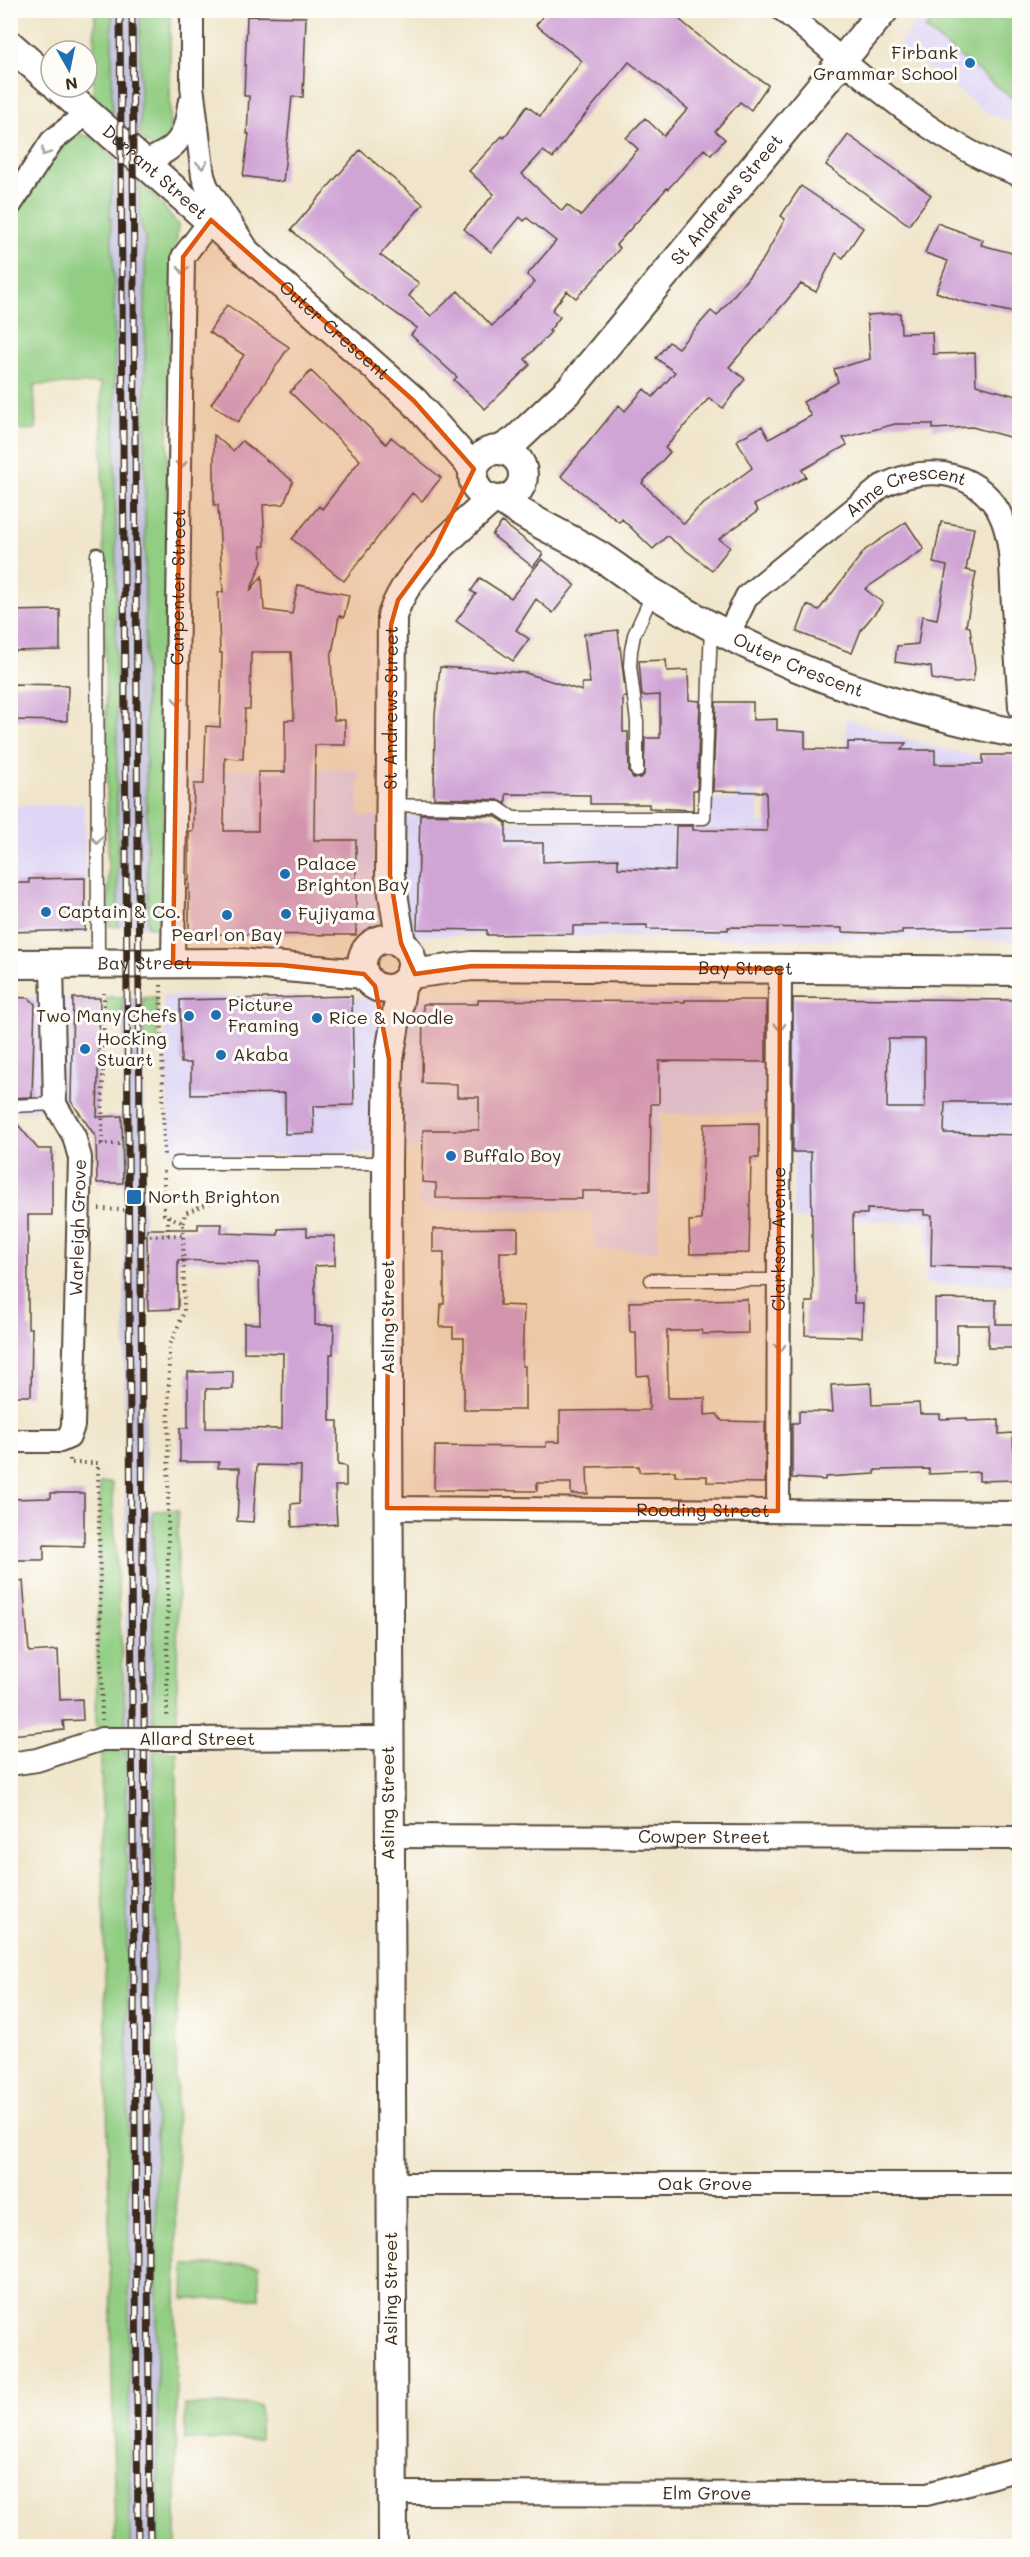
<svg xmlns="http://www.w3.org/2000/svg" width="1030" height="2557" font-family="Mali,sans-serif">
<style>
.built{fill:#ded5f5}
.industrial{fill:#c3c1db}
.green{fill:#91cd82;stroke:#667c50;stroke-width:1.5}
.building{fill:#d0a5d6;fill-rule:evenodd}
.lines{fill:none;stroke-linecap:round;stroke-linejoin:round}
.service-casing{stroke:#564638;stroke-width:15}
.minor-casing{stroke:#564638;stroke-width:26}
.tertiary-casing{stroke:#564638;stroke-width:32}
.path{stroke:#564638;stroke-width:4;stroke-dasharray:1.5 4.5;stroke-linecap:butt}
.service{stroke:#fff;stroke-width:12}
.minor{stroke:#fff;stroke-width:22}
.tertiary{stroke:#fff;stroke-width:28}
.rail-casing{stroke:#3b2a1e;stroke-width:7}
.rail{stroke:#fdfcf7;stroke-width:4.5;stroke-dasharray:14;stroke-linecap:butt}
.minor-bridge-casing{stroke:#564638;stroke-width:26;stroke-linecap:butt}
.minor-bridge{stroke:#fff;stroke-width:22}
.oneway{stroke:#a79f9a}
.marked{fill:#df570d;fill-opacity:0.2;stroke:#df570d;stroke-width:4.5;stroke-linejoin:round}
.poi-dot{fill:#1f6fb2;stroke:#fdfcf7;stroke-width:2}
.labels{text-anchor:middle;stroke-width:6;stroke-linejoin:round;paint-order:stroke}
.poi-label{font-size:18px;fill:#3b2a1e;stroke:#fdfcf7;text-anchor:start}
.street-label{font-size:18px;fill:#3b2a1e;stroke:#fdfcf7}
</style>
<rect width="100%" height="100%" fill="#fdfcf7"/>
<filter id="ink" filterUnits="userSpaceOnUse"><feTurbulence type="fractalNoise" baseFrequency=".0167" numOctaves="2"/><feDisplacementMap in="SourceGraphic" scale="12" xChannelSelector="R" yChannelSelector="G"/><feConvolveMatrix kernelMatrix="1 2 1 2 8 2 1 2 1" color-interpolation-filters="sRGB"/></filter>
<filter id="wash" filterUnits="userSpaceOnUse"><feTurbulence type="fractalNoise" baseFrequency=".008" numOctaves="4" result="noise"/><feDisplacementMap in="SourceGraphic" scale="24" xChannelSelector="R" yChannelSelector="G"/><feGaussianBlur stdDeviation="1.35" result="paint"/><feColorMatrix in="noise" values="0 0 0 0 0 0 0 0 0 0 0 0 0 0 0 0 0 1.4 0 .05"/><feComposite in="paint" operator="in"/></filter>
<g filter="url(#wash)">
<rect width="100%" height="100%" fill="#f0e5ca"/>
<!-- built -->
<path class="built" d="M 925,11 L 1019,11 L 1019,126 L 989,114 L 897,45 Z
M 846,718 L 928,745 L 1018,766 L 1019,941 L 188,933 L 191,769 L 359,770 L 359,816 L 456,817 L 471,821 L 709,823 L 711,799 L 735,800 L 736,789 L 758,790 L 758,823 L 844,825 Z
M 84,804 L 87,934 L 11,934 L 10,806 Z
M 163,996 L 1019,1002 L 1019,1284 L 926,1284 L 926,1222 L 793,1219 L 794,1153 L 769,1151 L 769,1114 L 659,1114 L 658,1251 L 594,1250 L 593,1211 L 419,1209 L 421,1149 L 353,1154 L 169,1156 Z
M 11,997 L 100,998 L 97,1132 L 92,1132 L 71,1101 L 31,1112 L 11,1112 Z"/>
<!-- industrial -->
<path class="industrial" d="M 112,11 L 140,11 L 140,136 L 112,116 Z
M 115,160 L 139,176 L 140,223 L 145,236 L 145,683 L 148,927 L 118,927 L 114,280 L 110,208 Z
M 123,997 L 143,998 L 146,1510 L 153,1511 L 153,1728 L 126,1728 Z
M 126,1751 L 154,1751 L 158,2546 L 130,2546 Z"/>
<!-- green -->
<path class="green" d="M 940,10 L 1019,11 L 1019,104 L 925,29 Z
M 95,11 L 112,11 L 112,116 L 93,95 Z
M 140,11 L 170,11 L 170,137 L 155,151 L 140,136 Z
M 78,134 L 93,137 L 115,160 L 110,208 L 114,280 L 118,927 L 109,926 L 101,383 L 34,385 L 36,429 L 11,430 L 10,220 L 62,144 Z
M 139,176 L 178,225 L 170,308 L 162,900 L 169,915 L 169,927 L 148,927 L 145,683 L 145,236 L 140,223 Z
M 106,997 L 123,997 L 123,1023 L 107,1023 Z
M 156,997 L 158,1044 L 143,1045 L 143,998 Z
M 100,1483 L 112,1483 L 126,1728 L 96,1727 Z
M 178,1510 L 177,1729 L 153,1728 L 153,1511 Z
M 126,1751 L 130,2546 L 115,2546 L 101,1761 L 102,1752 Z
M 154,1751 L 177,1751 L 176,2546 L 158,2546 L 158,2543 Z
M 185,2265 L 259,2265 L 259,2299 L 184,2299 Z
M 185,2405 L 260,2405 L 260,2439 L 185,2440 Z"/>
<g id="blocks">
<!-- building -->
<path class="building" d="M 548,10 L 668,10 L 716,50 L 768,85 L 751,110 L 740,102 L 715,131 L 725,139 L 711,155 L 704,149 L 668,189 L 667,188 L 616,245 L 620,248 L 591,283 L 576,298 L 567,291 L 552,310 L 560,317 L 549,331 L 551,332 L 525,359 L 530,365 L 485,409 L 454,380 L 457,377 L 411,335 L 417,328 L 354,284 L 291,230 L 360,150 L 423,204 L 380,255 L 419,283 L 409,296 L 431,316 L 458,291 L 492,326 L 535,282 L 527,275 L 556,241 L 527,218 L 524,221 L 520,217 L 491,252 L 464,229 L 494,194 L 469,171 L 502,136 L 504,138 L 527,106 L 540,116 L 582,61 L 536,25 ZM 629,62 L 688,109 L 664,136 L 645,118 L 626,138 L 638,149 L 581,216 L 567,205 L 562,211 L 522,174 L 543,151 L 553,158 L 575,127 Z
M 247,16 L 306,17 L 303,97 L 292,97 L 283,182 L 243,176 L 249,134 L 247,134 L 249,96 L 244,96 Z
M 848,135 L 931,195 L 909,225 L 826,165 Z
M 801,186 L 863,228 L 843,258 L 836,253 L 816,292 L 801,284 L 729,367 L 745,379 L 723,408 L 709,398 L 665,448 L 670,452 L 642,483 L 684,524 L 697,509 L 752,468 L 737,440 L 762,426 L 769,439 L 811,416 L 803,402 L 838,382 L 834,369 L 870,359 L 867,315 L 900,313 L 901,333 L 932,332 L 933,354 L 975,353 L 976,385 L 1020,397 L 1020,440 L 972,427 L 933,429 L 933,424 L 895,424 L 843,438 L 847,445 L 802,470 L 806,477 L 754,505 L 758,511 L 719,539 L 730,547 L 712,570 L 667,536 L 653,549 L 622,519 L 619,522 L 561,476 L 619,405 L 625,411 L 644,389 L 653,397 L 675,372 L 656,358 L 669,342 L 678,348 L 711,311 L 717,316 L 764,258 L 785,219 L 781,216 Z
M 937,223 L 983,240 L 981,245 L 1020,255 L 1020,314 L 960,301 L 936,292 L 948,261 L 925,253 Z
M 227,305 L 289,347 L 238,422 L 211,404 L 244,355 L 209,332 Z
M 311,371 L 386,444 L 391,437 L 441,478 L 422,501 L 412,493 L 344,581 L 292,539 L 319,506 L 322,509 L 360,460 L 290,392 Z
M 214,435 L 233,451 L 242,441 L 293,481 L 284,504 L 263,505 L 265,546 L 261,546 L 262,562 L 250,591 L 262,576 L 264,610 L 292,614 L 298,585 L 349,595 L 344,617 L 339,616 L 331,658 L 334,720 L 345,720 L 345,745 L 315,745 L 314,840 L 356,840 L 356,935 L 189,934 L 189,831 L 193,831 L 194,784 L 204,784 L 206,726 L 220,727 L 222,653 L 220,653 L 218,592 L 223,592 L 218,505 L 214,505 ZM 251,652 L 291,652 L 294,720 L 285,720 L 285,772 L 258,772 L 258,831 L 224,831 L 225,758 L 243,759 L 245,709 L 250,709 Z
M 502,522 L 543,554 L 533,567 L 492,535 Z
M 906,522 L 924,549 L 865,589 L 883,603 L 861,630 L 852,653 L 797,632 L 807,605 L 819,610 L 865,550 Z
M 941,522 L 974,528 L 966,570 L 976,572 L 966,626 L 970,627 L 975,669 L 973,681 L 956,683 L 932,679 L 931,667 L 895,662 L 897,646 L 918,644 L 922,616 L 937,619 L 947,566 L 933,563 Z
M 542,559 L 575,585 L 553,613 L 536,599 L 516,630 L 529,639 L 513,661 L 456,621 L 476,594 L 471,591 L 480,578 L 511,598 Z
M 60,610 L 60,650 L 10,651 L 10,611 Z
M 618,630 L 626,697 L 623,697 L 623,732 L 628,732 L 629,771 L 633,778 L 641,778 L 644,775 L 645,738 L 660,738 L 660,695 L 642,696 L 639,661 L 666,660 L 667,671 L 688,670 L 689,700 L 700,701 L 697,790 L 693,790 L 693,810 L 649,808 L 649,804 L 590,804 L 590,795 L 506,794 L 506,804 L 498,800 L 434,798 L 435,715 L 440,667 L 526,673 L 582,691 L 582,683 L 590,683 L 584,634 Z
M 10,684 L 68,685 L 67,721 L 10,720 Z
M 716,702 L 753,702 L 753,720 L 777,719 L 777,730 L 805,732 L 805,749 L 848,750 L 848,742 L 906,743 L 901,750 L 935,750 L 935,764 L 983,764 L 983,755 L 1020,755 L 1020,928 L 902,930 L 902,934 L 842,932 L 842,928 L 728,927 L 728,930 L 647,929 L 647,925 L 573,926 L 573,934 L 487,935 L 487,930 L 417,929 L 420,814 L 495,816 L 506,823 L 506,843 L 543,843 L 543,862 L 618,859 L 618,868 L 675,871 L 676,826 L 693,826 L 693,830 L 767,831 L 766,792 L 713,791 Z
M 85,878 L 85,930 L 10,932 L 10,883 L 29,883 L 29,879 Z
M 352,996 L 354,1105 L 313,1106 L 314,1133 L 285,1134 L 285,1093 L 191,1095 L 191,1063 L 181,1063 L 180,1000 Z
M 10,997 L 29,998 L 35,1004 L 32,1097 L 10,1098 Z
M 73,998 L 100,998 L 97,1117 L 122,1116 L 123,1183 L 97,1183 L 96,1137 L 71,1101 Z
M 793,998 L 1020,1000 L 1020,1102 L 945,1102 L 944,1133 L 1020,1135 L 1020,1268 L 931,1266 L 932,1215 L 924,1215 L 924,1210 L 867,1209 L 867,1214 L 853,1214 L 854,1303 L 863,1303 L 862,1337 L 805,1335 L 806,1302 L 813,1302 L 811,1152 L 793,1152 ZM 888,1039 L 925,1039 L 925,1108 L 887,1108 Z
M 478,1000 L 685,1002 L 685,1000 L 766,1000 L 766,1062 L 659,1061 L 659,1104 L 651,1104 L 650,1191 L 582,1191 L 582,1199 L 436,1198 L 436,1183 L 422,1182 L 423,1130 L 479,1130 L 479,1097 L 457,1097 L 457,1084 L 422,1083 L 423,1004 L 478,1004 Z
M 10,1115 L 38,1149 L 52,1149 L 52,1215 L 28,1215 L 28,1328 L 32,1328 L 31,1396 L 10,1396 Z
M 759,1123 L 759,1158 L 751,1158 L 749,1253 L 690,1254 L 689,1221 L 701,1220 L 704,1124 Z
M 198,1224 L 222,1224 L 221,1233 L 278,1235 L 278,1229 L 307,1228 L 307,1236 L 335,1236 L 335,1265 L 315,1266 L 315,1325 L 334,1325 L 333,1354 L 330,1354 L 330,1421 L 338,1421 L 338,1465 L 346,1466 L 346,1486 L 335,1486 L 337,1524 L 292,1527 L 291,1504 L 300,1503 L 301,1466 L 257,1465 L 253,1522 L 237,1521 L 240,1468 L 218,1468 L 219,1462 L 180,1462 L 180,1428 L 188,1428 L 188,1372 L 233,1371 L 233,1389 L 206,1389 L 206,1428 L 282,1429 L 283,1353 L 244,1352 L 244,1323 L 260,1324 L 259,1263 L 178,1260 L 178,1309 L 148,1310 L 147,1229 L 198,1229 Z
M 518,1228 L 518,1252 L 500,1252 L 500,1305 L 524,1306 L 522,1366 L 525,1366 L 525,1410 L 464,1410 L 464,1338 L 453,1338 L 453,1327 L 440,1327 L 441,1304 L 444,1304 L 444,1252 L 433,1252 L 433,1229 Z
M 747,1299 L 748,1333 L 702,1334 L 702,1330 L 667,1331 L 668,1398 L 705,1398 L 705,1415 L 717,1414 L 722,1421 L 765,1422 L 765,1483 L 707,1482 L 707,1476 L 675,1476 L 675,1471 L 639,1472 L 639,1466 L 587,1467 L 588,1494 L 571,1494 L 571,1483 L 537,1483 L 537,1491 L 434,1490 L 435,1446 L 546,1447 L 546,1442 L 560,1442 L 560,1411 L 649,1410 L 649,1375 L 637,1376 L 636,1332 L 630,1332 L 629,1302 Z
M 935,1299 L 996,1300 L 996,1324 L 1020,1324 L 1020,1348 L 988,1348 L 989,1325 L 957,1325 L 957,1364 L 935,1364 Z
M 871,1383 L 872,1405 L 919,1403 L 920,1414 L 940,1414 L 940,1419 L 967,1418 L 967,1421 L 999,1420 L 999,1434 L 1013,1433 L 1015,1480 L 979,1481 L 979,1472 L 929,1474 L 929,1469 L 875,1470 L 875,1474 L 825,1477 L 825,1480 L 792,1478 L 792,1423 L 799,1423 L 799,1411 L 833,1412 L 831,1385 Z
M 51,1493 L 84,1493 L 84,1546 L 44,1545 L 44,1560 L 12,1560 L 11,1499 L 51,1498 Z
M 23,1581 L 29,1652 L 58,1650 L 60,1700 L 82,1699 L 83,1720 L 63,1721 L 64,1730 L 10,1735 L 10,1582 Z"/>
</g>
</g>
<g filter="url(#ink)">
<use href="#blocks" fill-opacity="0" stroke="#564638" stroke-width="1.5"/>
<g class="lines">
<defs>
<path id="service" d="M 97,554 L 98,964
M 637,771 L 637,722 L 630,666 L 631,651 L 634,635 L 653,593
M 390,805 L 498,808 L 513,818 L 704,818 L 711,626
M 10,1106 L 55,1104
M 177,1163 L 387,1163
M 651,1280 L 780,1280"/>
<g id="minor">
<path d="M 192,10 L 192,86 L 203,176 L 207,187 L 246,247"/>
<path d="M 783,10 C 858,72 927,139 1020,175"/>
<path d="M 144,162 C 176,149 185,140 189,105"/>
<path d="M 10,205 L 52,141 L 87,113"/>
<path id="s1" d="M 729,633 L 747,596 L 882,486 C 902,476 922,471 944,474 C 967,478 987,490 999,512 C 1013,539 1011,576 1013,606 C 1015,640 1018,673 1020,707"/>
<path id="s2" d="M 173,963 L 183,257 L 211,220"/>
<path id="s3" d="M 10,1441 L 60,1441 L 69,1437 L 73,1426 L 80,1158 L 74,1136 L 55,1104 L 52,964"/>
<path id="s4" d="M 387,1508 L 1020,1513"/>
<path id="s5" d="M 778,1511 L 780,969"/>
<path d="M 180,1739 L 388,1738"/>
<path d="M 10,1764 L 37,1760 L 102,1739"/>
<path id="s6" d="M 388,1836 L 1020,1838"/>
<path id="s7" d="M 390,2184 L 1020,2184"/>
<path id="s8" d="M 392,2493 L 927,2494 L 1020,2469"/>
</g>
<g id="tertiary">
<path d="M 10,45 L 51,81"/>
<path id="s9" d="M 58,87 L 414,401 L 474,469"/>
<path id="s10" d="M 500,450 L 516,440 L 571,388 L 884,10"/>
<circle cx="498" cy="475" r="25"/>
<path id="s11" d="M 502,500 C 531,522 565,535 596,554 C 616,566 633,581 653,593 C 765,662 891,709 1020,734"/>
<circle cx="387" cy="964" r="25"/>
<path id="s12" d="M 401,943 L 390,875 L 392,616 C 408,567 456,533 492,499"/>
<path id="s13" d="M 10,964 L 239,963 L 364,974"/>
<path id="s14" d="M 410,974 L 472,966 L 1020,971"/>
<path d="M 393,2546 L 387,1163 L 389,1059 L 402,984"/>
</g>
</defs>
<!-- service casing -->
<use href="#service" class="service-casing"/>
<!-- minor casing -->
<use href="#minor" class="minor-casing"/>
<!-- tertiary casing -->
<use href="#tertiary" class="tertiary-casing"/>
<!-- path -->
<path class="path" d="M 161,985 L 164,1155
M 100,1144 L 124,1144
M 102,1144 L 104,993
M 164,1171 L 164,1214 L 183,1223 L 184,1312 L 169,1347 L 167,1718
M 99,1209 L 124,1210
M 168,1216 L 168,1235
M 183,1223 L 185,1213 L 211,1202
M 144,1236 L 183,1235
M 70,1459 L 70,1463 L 98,1463 L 102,1720"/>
<!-- service -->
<use href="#service" class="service"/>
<!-- minor -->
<use href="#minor" class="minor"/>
<!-- tertiary -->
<use href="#tertiary" class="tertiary"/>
<defs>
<path id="rail" d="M 120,10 L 138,2546
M 132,10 L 150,2546"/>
</defs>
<!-- rail casing -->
<use href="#rail" class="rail-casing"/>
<!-- rail -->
<use href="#rail" class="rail"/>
<defs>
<path id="minor-bridge" d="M 102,1739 L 180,1739"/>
</defs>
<!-- minor-bridge casing -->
<use href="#minor-bridge" class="minor-bridge-casing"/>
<!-- minor-bridge -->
<use href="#minor-bridge" class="minor-bridge"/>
</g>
<!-- one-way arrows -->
<defs><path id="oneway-chevron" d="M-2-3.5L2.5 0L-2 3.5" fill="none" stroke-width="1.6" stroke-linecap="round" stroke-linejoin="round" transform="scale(1.5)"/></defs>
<g class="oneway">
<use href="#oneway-chevron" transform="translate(45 152) rotate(124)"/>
<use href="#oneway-chevron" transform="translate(202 165) rotate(83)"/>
<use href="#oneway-chevron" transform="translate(183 270) rotate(91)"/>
<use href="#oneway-chevron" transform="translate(181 465) rotate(91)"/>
<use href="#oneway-chevron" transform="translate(178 701) rotate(91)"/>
<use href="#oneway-chevron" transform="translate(97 840) rotate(89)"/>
<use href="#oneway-chevron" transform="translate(780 1027) rotate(89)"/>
<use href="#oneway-chevron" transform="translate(780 1348) rotate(90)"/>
</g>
</g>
<!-- marked area -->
<path class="marked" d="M 211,220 L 414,401 L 474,469 L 432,554 L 398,600 L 391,625 L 390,875 L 401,943 L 415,974 L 472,966 L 780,969 L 778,1511 L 387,1508 L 389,1059 L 375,986 L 364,974 L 281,965 L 173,963 L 183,257 Z"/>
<!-- markers -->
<g class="poi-dot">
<circle cx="970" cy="63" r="6"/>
<circle cx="285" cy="874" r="6"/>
<circle cx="46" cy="912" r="6"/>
<circle cx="286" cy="914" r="6"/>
<circle cx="227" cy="915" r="6"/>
<circle cx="216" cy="1015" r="6"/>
<circle cx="189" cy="1016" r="6"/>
<circle cx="317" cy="1018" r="6"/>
<circle cx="85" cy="1049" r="6"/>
<circle cx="221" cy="1055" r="6"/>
<circle cx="451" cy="1156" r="6"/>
<rect x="126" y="1189" width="16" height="16" rx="3"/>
</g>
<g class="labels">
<!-- poi labels -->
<g class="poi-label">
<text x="958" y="59" text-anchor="end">Firbank<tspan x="958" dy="21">Grammar School</tspan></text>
<text x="297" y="870">Palace<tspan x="297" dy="21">Brighton Bay</tspan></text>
<text x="58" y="918">Captain &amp; Co.</text>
<text x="298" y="920">Fujiyama</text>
<text x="227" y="941" text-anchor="middle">Pearl on Bay</text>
<text x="228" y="1011">Picture<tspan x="228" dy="21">Framing</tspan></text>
<text x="177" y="1022" text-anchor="end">Two Many Chefs</text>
<text x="329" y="1024">Rice &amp; Noodle</text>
<text x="97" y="1045">Hocking<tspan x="97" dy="21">Stuart</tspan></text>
<text x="233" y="1061">Akaba</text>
<text x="463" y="1162">Buffalo Boy</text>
<text x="148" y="1203">North Brighton</text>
</g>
<!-- street labels -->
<g class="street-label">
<text dy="6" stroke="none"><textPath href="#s9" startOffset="129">Durrant Street</textPath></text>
<text dy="6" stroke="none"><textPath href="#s10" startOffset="339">St Andrews Street</textPath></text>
<text dy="6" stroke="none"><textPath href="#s9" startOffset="368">Outer Crescent</textPath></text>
<text dy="6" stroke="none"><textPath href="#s1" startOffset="237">Anne Crescent</textPath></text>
<text dy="6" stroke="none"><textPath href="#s2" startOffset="376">Carpenter Street</textPath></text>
<text dy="6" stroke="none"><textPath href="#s11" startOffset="340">Outer Crescent</textPath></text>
<text dy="6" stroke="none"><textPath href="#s12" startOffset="236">St Andrews Street</textPath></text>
<text dy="6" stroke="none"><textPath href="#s13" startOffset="135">Bay Street</textPath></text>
<text dy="6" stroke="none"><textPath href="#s14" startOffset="336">Bay Street</textPath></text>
<text dy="6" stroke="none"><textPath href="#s3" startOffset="270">Warleigh Grove</textPath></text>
<text dy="6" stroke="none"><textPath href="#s5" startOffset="272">Clarkson Avenue</textPath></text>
<text transform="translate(388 1317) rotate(-90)" y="6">Asling Street</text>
<text dy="6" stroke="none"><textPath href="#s4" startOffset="316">Rooding Street</textPath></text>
<text x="197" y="1745">Allard Street</text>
<text transform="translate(388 1803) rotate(-90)" y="6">Asling Street</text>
<text dy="6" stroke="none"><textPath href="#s6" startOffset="316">Cowper Street</textPath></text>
<text dy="6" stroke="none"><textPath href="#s7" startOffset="315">Oak Grove</textPath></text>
<text transform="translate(391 2289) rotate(-90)" y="6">Asling Street</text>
<text dy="6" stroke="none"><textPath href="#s8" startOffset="315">Elm Grove</textPath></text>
</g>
</g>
<!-- margin -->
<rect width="1030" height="2557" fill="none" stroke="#fdfcf7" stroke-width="36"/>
<!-- north arrow -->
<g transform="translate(69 69) rotate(171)"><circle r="28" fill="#fdfcf7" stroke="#afa8a0" stroke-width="1.5"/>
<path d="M0-4.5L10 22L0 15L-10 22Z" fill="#1f6fb2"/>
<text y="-9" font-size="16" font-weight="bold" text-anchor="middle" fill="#3b2a1e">N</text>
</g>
</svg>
